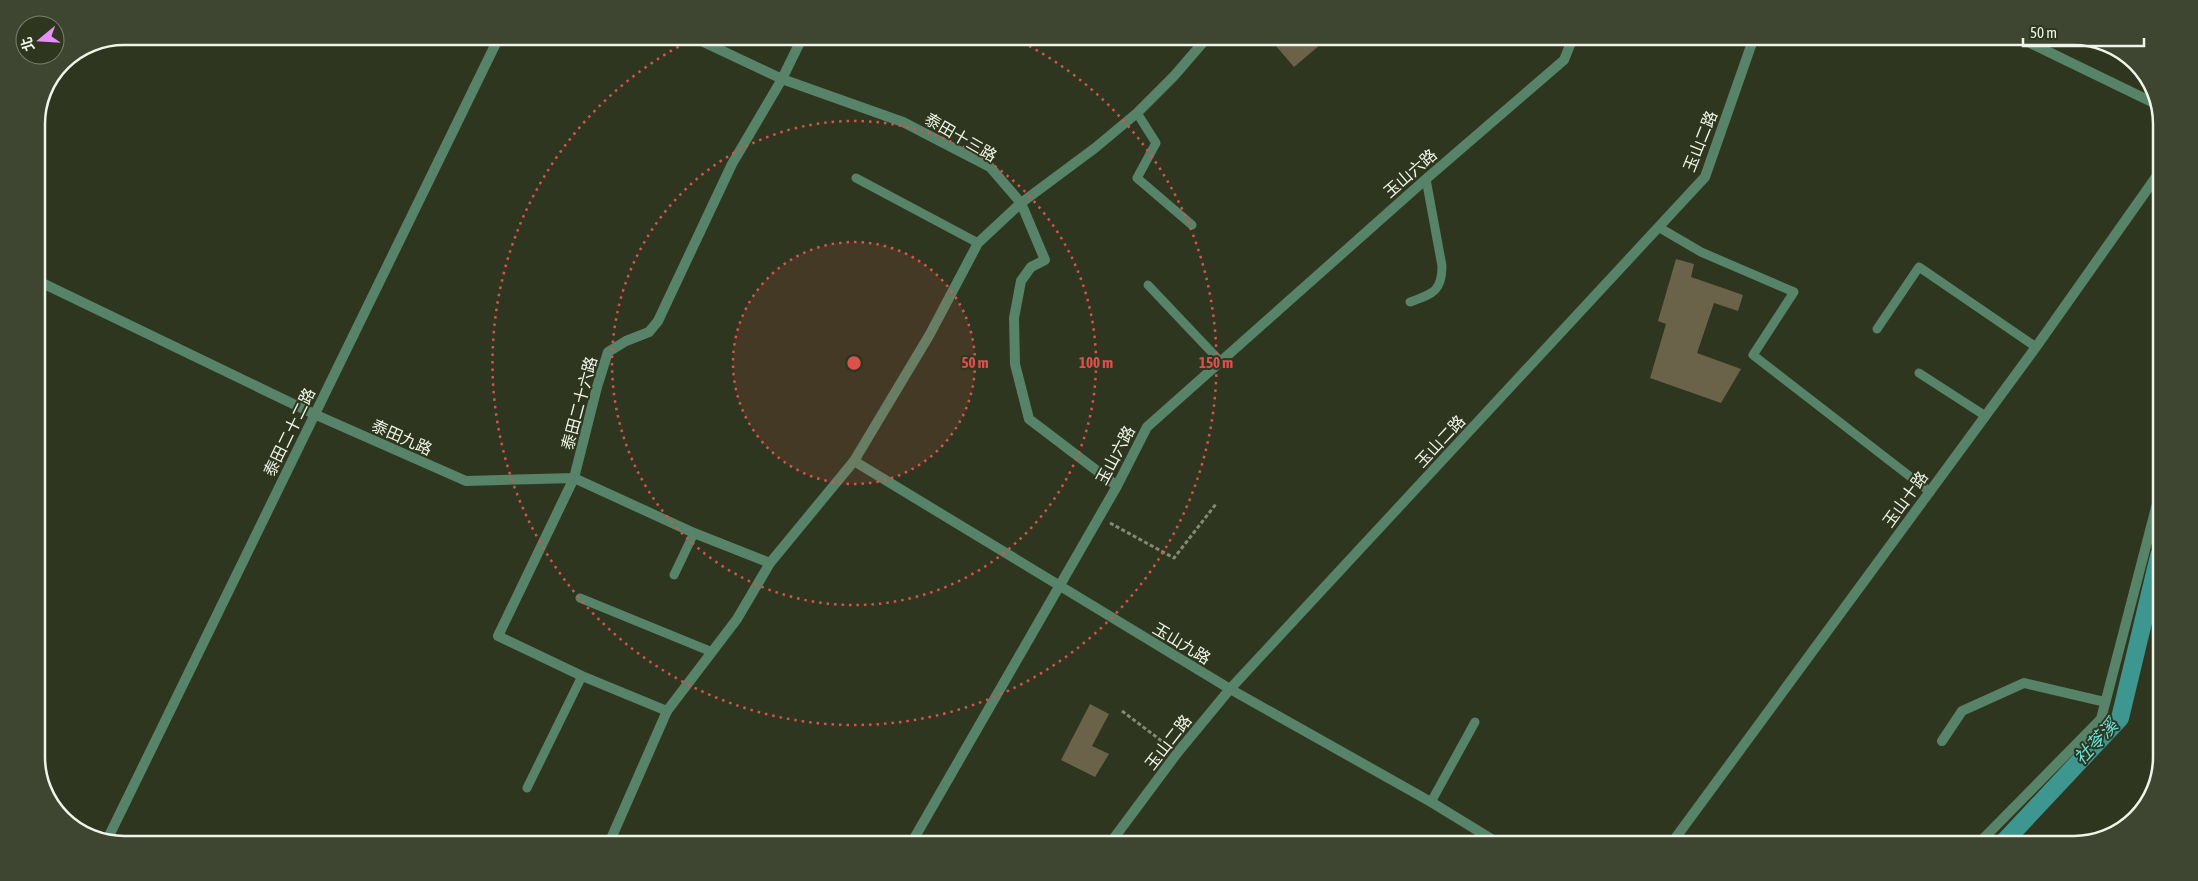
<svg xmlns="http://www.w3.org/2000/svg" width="2198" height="881" font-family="'Asap Condensed','Noto Sans TC',sans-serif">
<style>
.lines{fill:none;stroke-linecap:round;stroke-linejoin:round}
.canal{stroke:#3e9690;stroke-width:18}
.building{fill:#6b624a}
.path{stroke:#848a78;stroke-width:3;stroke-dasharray:4 2.5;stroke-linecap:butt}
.service{stroke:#578368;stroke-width:9}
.minor{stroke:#578368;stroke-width:10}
.tertiary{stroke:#578368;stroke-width:10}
.ring{fill:none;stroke:#db514e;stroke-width:2.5;stroke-dasharray:2.5 5}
.labels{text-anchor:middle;stroke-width:4;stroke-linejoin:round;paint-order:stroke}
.street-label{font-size:16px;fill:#f0f5e8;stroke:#2f3620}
.water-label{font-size:18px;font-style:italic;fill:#67e7df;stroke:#2f3620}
.rim{fill:none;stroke:#f0f5e8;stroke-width:2.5}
.centre{fill:#db514e;stroke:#2f3620;stroke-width:2.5}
.ring-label{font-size:15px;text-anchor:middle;font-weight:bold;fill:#db514e;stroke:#2f3620;stroke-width:4;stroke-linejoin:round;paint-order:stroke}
</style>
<rect width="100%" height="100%" fill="#2f3620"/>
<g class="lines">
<!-- canal -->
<path class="canal" d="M 2001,845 L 2120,718 L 2159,556"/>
</g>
<!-- building -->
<path class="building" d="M 1270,39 L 1327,39 L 1294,67 Z
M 1676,259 L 1694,264 L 1691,277 L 1743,295 L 1738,311 L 1714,303 L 1697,353 L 1741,369 L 1721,403 L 1650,378 L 1666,324 L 1658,321 Z
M 1090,704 L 1109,714 L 1092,746 L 1109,754 L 1095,777 L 1061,760 Z"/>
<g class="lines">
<!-- path -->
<path class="path" d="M 1110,523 L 1174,558 L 1216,504
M 1122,711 L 1167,745"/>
<!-- service -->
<path class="service" d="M 1137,113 L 1156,143 L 1137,178 L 1192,225
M 856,178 L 978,243
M 1660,228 L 1701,252 L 1794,292 L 1753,355 L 1930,492
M 1148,285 L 1220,361
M 1410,302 C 1432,294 1442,292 1442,266 L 1426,179
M 1877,329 L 1919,267 L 2036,347
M 1919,373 L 1984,415
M 674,575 L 694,533
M 580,598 L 712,652
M 527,788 L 582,676
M 1431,802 L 1475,722"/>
<!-- minor -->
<path class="minor" d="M 695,38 L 782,79 L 903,122 L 990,167 L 1021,203 L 1045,260 L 1031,267 L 1021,281 L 1014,318 L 1015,364 L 1029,419 L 1117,486
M 36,280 L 314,414 L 466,481 L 574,478 L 694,533 L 770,563
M 854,461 L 1230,689 L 1431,802 L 1498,843
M 667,711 L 582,676 L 498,636 L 574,478 L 597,387 L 608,352 L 626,341 L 649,332 L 658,321 L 732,164 L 782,79 L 802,38
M 1942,741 L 1962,711 L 2024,683 L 2105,702
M 107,840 L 499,37
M 912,842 L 1117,486 L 1147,427 L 1426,179 L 1564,60 L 1572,40
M 1111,842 L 1178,752 L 1230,689 L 1705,177 L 1753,40
M 1671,844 L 2036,347 L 2161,170
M 1977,845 L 2101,719 L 2159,496"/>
<!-- tertiary -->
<path class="tertiary" d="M 2026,41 L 2156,104
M 610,841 L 667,711 L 737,619 L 770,563 L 854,461 L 930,334 L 978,243 L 1021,203 L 1095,148 L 1137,113 L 1174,76 L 1206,39"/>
</g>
<!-- distance rings -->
<circle cx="854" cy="363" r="121" fill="#db514e" fill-opacity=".12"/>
<g class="ring">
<circle cx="854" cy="363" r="121"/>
<circle cx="854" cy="363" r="242"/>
<path d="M1016 39A362 362 0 1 1 695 38"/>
</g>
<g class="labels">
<!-- street labels -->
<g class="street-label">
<text transform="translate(961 137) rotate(30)" y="6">泰田十三路</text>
<text transform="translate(1700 141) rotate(-68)" y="6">玉山二路</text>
<text transform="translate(1410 173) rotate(-41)" y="6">玉山六路</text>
<text transform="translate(579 403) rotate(-75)" y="6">泰田二十六路</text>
<text transform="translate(289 432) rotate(-64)" y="6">泰田二十二路</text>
<text transform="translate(402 437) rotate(24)" y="6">泰田九路</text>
<text transform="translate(1440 441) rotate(-47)" y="6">玉山二路</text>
<text transform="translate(1115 455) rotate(-62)" y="6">玉山六路</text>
<text transform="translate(1905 499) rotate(-54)" y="6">玉山十路</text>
<text transform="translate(1182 643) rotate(31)" y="6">玉山九路</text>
<text transform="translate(1168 742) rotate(-52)" y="6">玉山二路</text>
</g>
<!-- water labels -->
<g class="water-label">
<text transform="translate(2096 742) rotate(-47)" y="6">社苓溪</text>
</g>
</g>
<!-- crop -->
<path d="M0 0H2198V881H0ZM124 45H2074A79 79 0 0 1 2153 124V757A79 79 0 0 1 2074 836H124A79 79 0 0 1 45 757V124A79 79 0 0 1 124 45Z" fill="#3e4530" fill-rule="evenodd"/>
<path class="rim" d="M124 45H2074A79 79 0 0 1 2153 124V757A79 79 0 0 1 2074 836H124A79 79 0 0 1 45 757V124A79 79 0 0 1 124 45Z"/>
<circle cx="854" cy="363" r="8" class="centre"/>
<g class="ring-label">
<text x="975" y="368">50 m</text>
<text x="1096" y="368">100 m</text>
<text x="1216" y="368">150 m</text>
</g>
<!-- north arrow -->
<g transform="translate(40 40) rotate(252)"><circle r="24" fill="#2f3620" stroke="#7c8270"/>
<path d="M0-4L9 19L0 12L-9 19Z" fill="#e88eff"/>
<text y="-8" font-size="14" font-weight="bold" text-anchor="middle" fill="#f0f5e8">北</text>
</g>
<!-- scale -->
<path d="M2023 38v8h121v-8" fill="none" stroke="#f0f5e8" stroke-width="2.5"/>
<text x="2030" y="38" font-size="15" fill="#f0f5e8" stroke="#2f3620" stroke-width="4" paint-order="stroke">50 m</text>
</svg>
